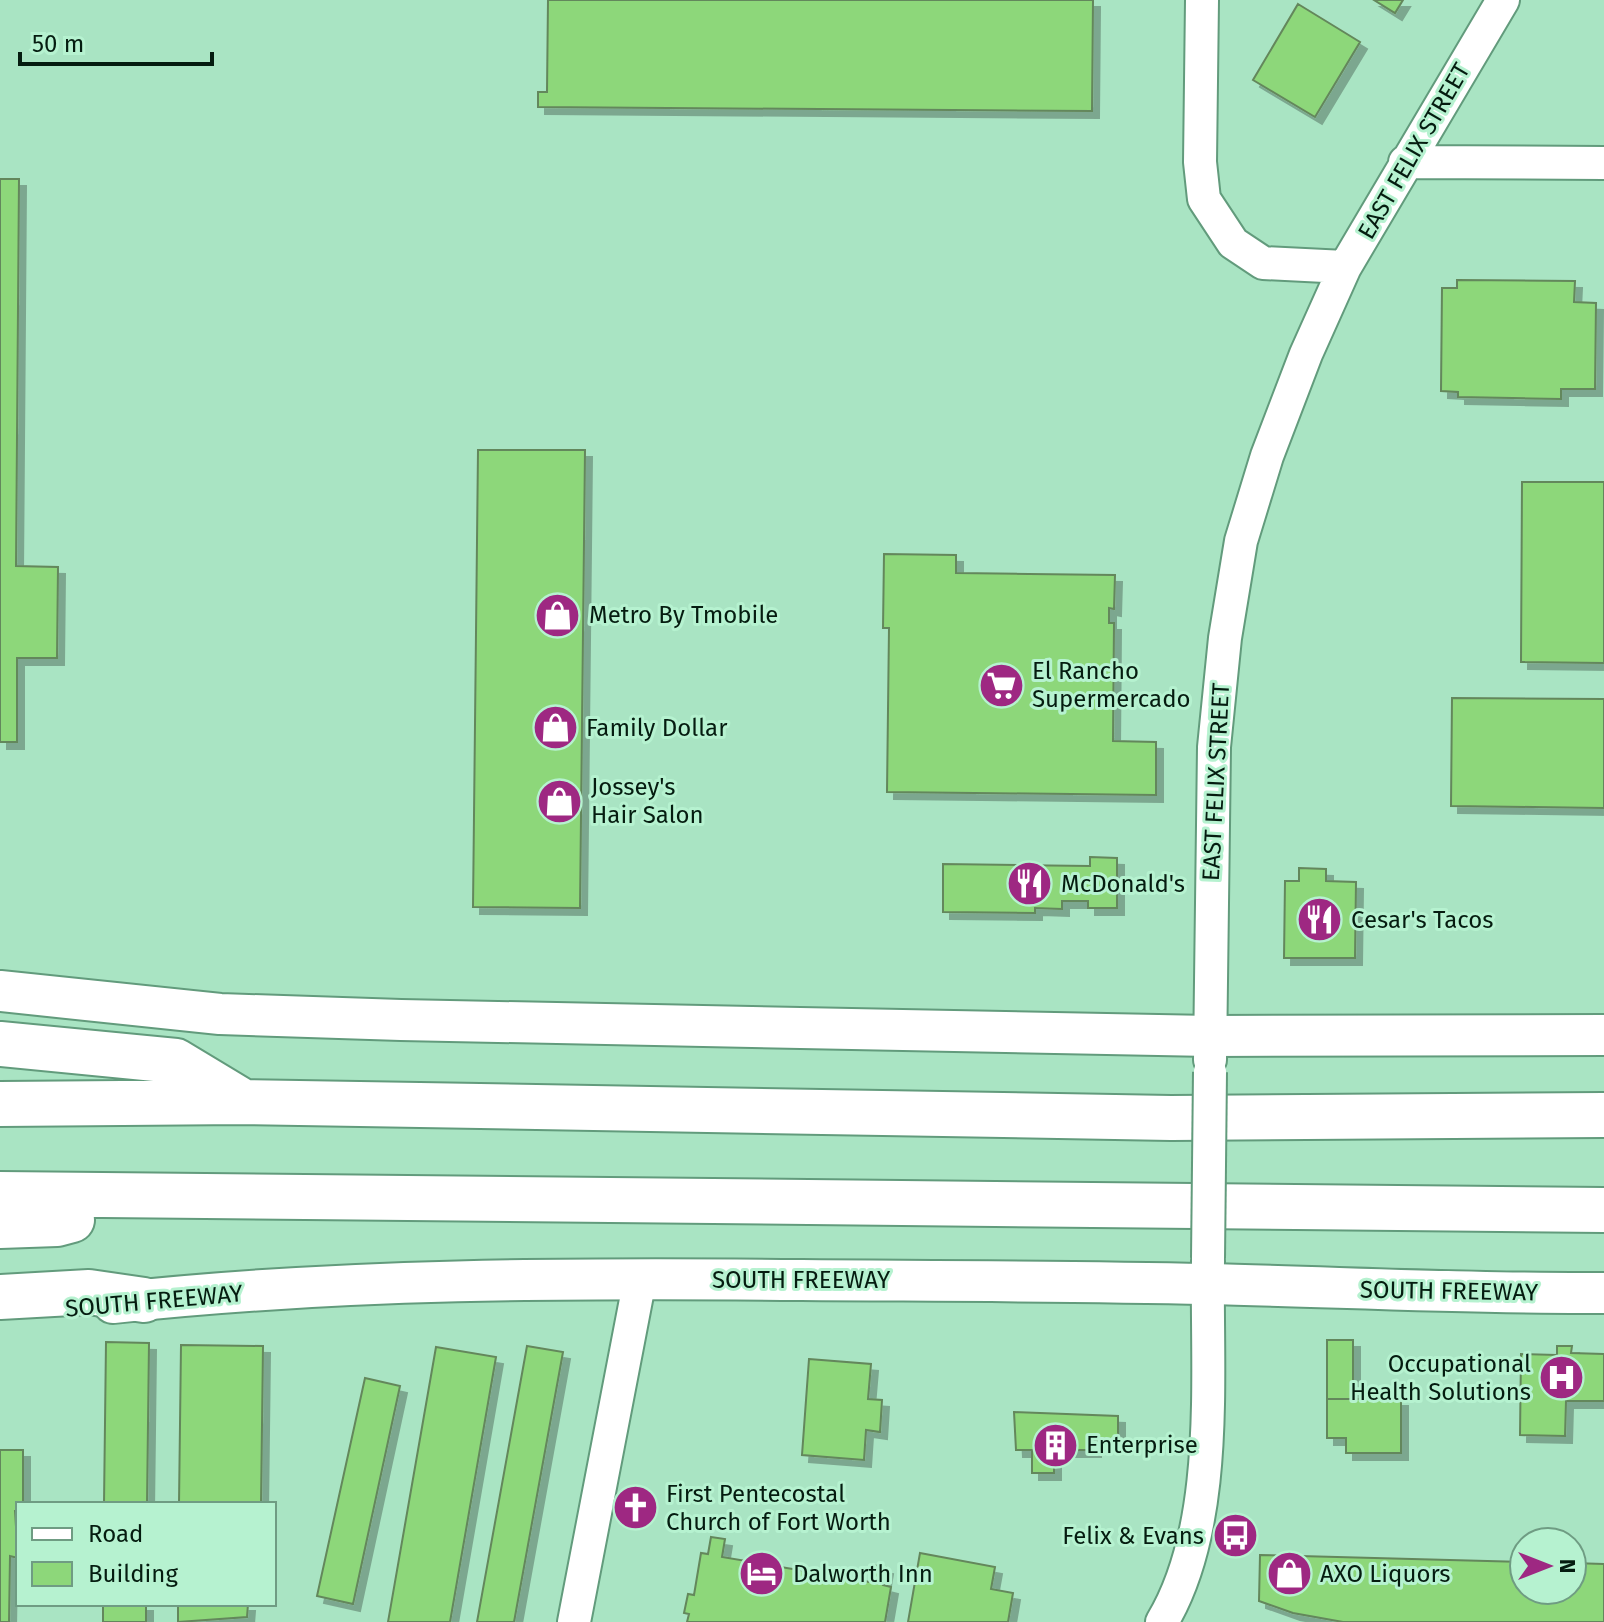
<svg xmlns="http://www.w3.org/2000/svg" width="1604" height="1622" font-family="'Fira Sans',sans-serif">
<style>
.building{fill:#8dd77a;stroke:#64875b;stroke-width:2;filter:url(#shadow)}
.lines{fill:none;stroke-linecap:round;stroke-linejoin:round}
.minor-casing{stroke:#629b7c;stroke-width:36}
.major-casing{stroke:#629b7c;stroke-width:44}
.highway-casing{stroke:#629b7c;stroke-width:48}
.minor{stroke:#fff;stroke-width:32}
.major{stroke:#fff;stroke-width:40}
.highway{stroke:#fff;stroke-width:44}
.minor-bridge-casing{stroke:#629b7c;stroke-width:36;stroke-linecap:butt}
.minor-bridge{stroke:#fff;stroke-width:32}
.labels{text-anchor:middle;stroke-width:6;stroke-linejoin:round;paint-order:stroke}
.street-label{font-size:24px;fill:#051c10;stroke:#b6f2d0}
.poi-label{font-size:24px;fill:#051c10;stroke:#b6f2d0;text-anchor:start}
</style>
<defs>
<filter id="shadow"><feDropShadow dx="7" dy="7" stdDeviation="0" flood-color="#0004"/></filter>
</defs>
<rect width="100%" height="100%" fill="#a9e4c3"/>
<!-- building -->
<path class="building" d="M 548,0 L 1093,0 L 1092,111 L 538,107 L 538,92 L 547,92 Z
M 1374,0 L 1403,0 L 1395,13 Z
M 1298,4 L 1360,42 L 1315,117 L 1253,80 Z
M 0,179 L 19,179 L 16,566 L 58,567 L 57,658 L 17,658 L 17,742 L 0,742 Z
M 1457,280 L 1575,281 L 1574,302 L 1596,303 L 1595,389 L 1561,389 L 1561,399 L 1458,397 L 1458,392 L 1441,391 L 1442,288 L 1457,288 Z
M 478,450 L 585,450 L 580,908 L 473,907 Z
M 1522,482 L 1604,482 L 1604,663 L 1521,662 Z
M 884,554 L 956,555 L 956,573 L 1115,575 L 1114,609 L 1109,608 L 1109,623 L 1114,623 L 1113,741 L 1156,742 L 1156,795 L 887,792 L 889,628 L 883,628 Z
M 1452,698 L 1604,699 L 1604,808 L 1451,806 Z
M 1090,857 L 1117,858 L 1117,908 L 1088,908 L 1088,901 L 1062,901 L 1062,909 L 1035,908 L 1035,913 L 943,912 L 943,864 L 1090,866 Z
M 1299,868 L 1326,869 L 1326,881 L 1356,882 L 1355,958 L 1284,958 L 1285,881 L 1299,881 Z
M 1327,1340 L 1353,1340 L 1353,1399 L 1327,1399 Z
M 106,1342 L 149,1343 L 147,1504 L 104,1504 Z
M 181,1345 L 263,1346 L 261,1504 L 179,1504 Z
M 527,1346 L 563,1352 L 514,1622 L 477,1622 Z
M 1557,1346 L 1572,1346 L 1571,1353 L 1604,1354 L 1604,1401 L 1566,1401 L 1565,1436 L 1520,1435 L 1521,1354 L 1557,1355 Z
M 436,1347 L 496,1357 L 450,1622 L 388,1622 Z
M 809,1359 L 871,1364 L 868,1399 L 882,1400 L 880,1432 L 866,1430 L 864,1460 L 802,1455 Z
M 365,1378 L 400,1386 L 353,1604 L 317,1596 Z
M 1327,1399 L 1401,1399 L 1401,1453 L 1346,1453 L 1346,1438 L 1327,1438 Z
M 1014,1412 L 1118,1416 L 1118,1441 L 1094,1441 L 1094,1450 L 1054,1450 L 1054,1473 L 1032,1473 L 1032,1450 L 1016,1450 Z
M 0,1450 L 23,1450 L 23,1504 L 18,1504 L 18,1511 L 15,1511 L 18,1558 L 10,1556 L 9,1622 L 0,1622 Z
M 711,1537 L 725,1539 L 722,1557 L 870,1582 L 872,1565 L 886,1567 L 883,1585 L 891,1587 L 885,1622 L 687,1622 L 689,1614 L 684,1613 L 688,1594 L 694,1595 L 701,1553 L 708,1554 Z
M 920,1553 L 995,1567 L 991,1589 L 1013,1593 L 1008,1622 L 908,1622 Z
M 1260,1555 L 1524,1562 L 1524,1590 L 1572,1590 L 1572,1563 L 1604,1564 L 1604,1622 L 1343,1622 L 1293,1613 L 1259,1601 Z
M 103,1604 L 146,1604 L 146,1622 L 103,1622 Z
M 178,1604 L 248,1604 L 247,1617 L 178,1622 Z"/>
<g class="lines">
<defs>
<path id="minor" d="M 1202,0 L 1200,162 L 1204,199 L 1233,243 L 1263,263 L 1345,267
M 1405,162 L 1604,163
M 1210,1060 L 1214,747 L 1225,638 L 1241,541 L 1267,456 L 1306,354 L 1345,267 L 1503,0
M 574,1622 L 640,1279
M 1162,1622 C 1221,1524 1206,1372 1208,1261"/>
<path id="major" d="M 0,991 L 220,1014 L 401,1020 L 1210,1036 L 1604,1035
M 113,1303 C 342,1278 572,1278 802,1280 C 937,1281 1072,1281 1207,1284 C 1339,1287 1471,1294 1604,1293"/>
<path id="highway" d="M 0,1044 L 176,1061 L 244,1102
M 0,1104 L 244,1102 L 1171,1118 L 1604,1115
M 0,1194 L 1604,1210
M 0,1226 L 57,1224 L 72,1220
M 0,1297 L 89,1292 L 144,1300"/>
</defs>
<!-- minor casing -->
<use href="#minor" class="minor-casing"/>
<!-- major casing -->
<use href="#major" class="major-casing"/>
<!-- highway casing -->
<use href="#highway" class="highway-casing"/>
<!-- minor -->
<use href="#minor" class="minor"/>
<!-- major -->
<use href="#major" class="major"/>
<!-- highway -->
<use href="#highway" class="highway"/>
<defs>
<path id="minor-bridge" d="M 1208,1258 L 1210,1072"/>
</defs>
<!-- minor-bridge casing -->
<use href="#minor-bridge" class="minor-bridge-casing"/>
<!-- minor-bridge -->
<use href="#minor-bridge" class="minor-bridge"/>
</g>
<!-- icons -->
<defs>
<symbol id="shop-disc" viewBox="-11 -11 22 22"><circle r="9.5" fill="#9e2882" stroke="#b6f2d0"/><path d="M-5-2.5h2.3a2.7 3.5 0 0 1 5.4 0H5L5.5 6h-11ZM-1.5-2.5h3a1.5 2.3 0 0 0-3 0Z" fill="#fff"/></symbol>
<symbol id="supermarket-disc" viewBox="-11 -11 22 22"><circle r="9.5" fill="#9e2882" stroke="#b6f2d0"/><path d="M-6-5.5h2.5l.6 2H6L4.5 2H-2.5L-4.4-4H-6ZM-1.5 3.2a1.3 1.3 0 1 0 .1 0ZM3 3.2a1.3 1.3 0 1 0 .1 0Z" fill="#fff"/></symbol>
<symbol id="restaurant-disc" viewBox="-11 -11 22 22"><circle r="9.5" fill="#9e2882" stroke="#b6f2d0"/><path d="M-5-6h1v4h1v-4h1v4h1v-4h1v5L-1.5 .5V6h-2V.5L-5-1ZM5-6V6H3V1.5H1.5Q1.5-4 5-6Z" fill="#fff"/></symbol>
<symbol id="hospital-disc" viewBox="-11 -11 22 22"><circle r="9.5" fill="#9e2882" stroke="#b6f2d0"/><path d="M-5-5h3v3.5h4V-5h3V5h-3V1.5h-4V5h-3Z" fill="#fff"/></symbol>
<symbol id="building-disc" viewBox="-11 -11 22 22"><circle r="9.5" fill="#9e2882" stroke="#b6f2d0"/><path d="M-4-6H4V6H1V3H-1V6H-4ZM-2.5-4.3h1.7v1.8h-1.7ZM.8-4.3h1.7v1.8H.8ZM-2.5-1h1.7V.8h-1.7ZM.8-1h1.7V.8H.8Z" fill="#fff"/></symbol>
<symbol id="church-disc" viewBox="-11 -11 22 22"><circle r="9.5" fill="#9e2882" stroke="#b6f2d0"/><path d="M-1.2-6h2.4v3.5h3.3v2.4h-3.3V6h-2.4V-.1h-3.3v-2.4h3.3Z" fill="#fff"/></symbol>
<symbol id="bus-disc" viewBox="-11 -11 22 22"><circle r="9.5" fill="#9e2882" stroke="#b6f2d0"/><path d="M-5-6H5V4H4V6H2V4H-2V6H-4V4H-5ZM-3.5-4V0h7V-4ZM-3.5 1.2v1.5H-2V1.2ZM2 1.2v1.5H3.5V1.2Z" fill="#fff"/></symbol>
<symbol id="hotel-disc" viewBox="-11 -11 22 22"><circle r="9.5" fill="#9e2882" stroke="#b6f2d0"/><path d="M-6-4.5h1.5V1H6V5H4.5V3h-9V5H-6ZM-4 0a1.8 1.8 0 1 1 3.6 0ZM.5 0V-2.5h3Q6-2.5 6 0Z" fill="#fff"/></symbol>
</defs>
<g fill-rule="evenodd">
<use href="#shop-disc" x="532" y="590" width="51" height="51"/>
<use href="#supermarket-disc" x="976" y="660" width="51" height="51"/>
<use href="#shop-disc" x="530" y="702" width="51" height="51"/>
<use href="#shop-disc" x="534" y="776" width="51" height="51"/>
<use href="#restaurant-disc" x="1004" y="858" width="51" height="51"/>
<use href="#restaurant-disc" x="1294" y="894" width="51" height="51"/>
<use href="#hospital-disc" x="1536" y="1352" width="51" height="51"/>
<use href="#building-disc" x="1030" y="1420" width="51" height="51"/>
<use href="#church-disc" x="610" y="1482" width="51" height="51"/>
<use href="#bus-disc" x="1210" y="1510" width="51" height="51"/>
<use href="#hotel-disc" x="736" y="1548" width="51" height="51"/>
<use href="#shop-disc" x="1264" y="1548" width="51" height="51"/>
</g>
<g class="labels">
<!-- street labels -->
<g class="street-label">
<text transform="translate(1414 151) rotate(-60)" y="8">EAST FELIX STREET</text>
<text transform="translate(1216 782) rotate(-87)" y="8">EAST FELIX STREET</text>
<text x="801" y="1288">SOUTH FREEWAY</text>
<text transform="translate(1449 1291) rotate(1)" y="8">SOUTH FREEWAY</text>
<text transform="translate(154 1301) rotate(-5)" y="8">SOUTH FREEWAY</text>
</g>
<!-- poi labels -->
<g class="poi-label">
<text x="589" y="623">Metro By Tmobile</text>
<text x="1032" y="679">El Rancho<tspan x="1032" dy="28">Supermercado</tspan></text>
<text x="586" y="736">Family Dollar</text>
<text x="591" y="795">Jossey's<tspan x="591" dy="28">Hair Salon</tspan></text>
<text x="1061" y="892">McDonald's</text>
<text x="1351" y="928">Cesar's Tacos</text>
<text x="1531" y="1372" text-anchor="end">Occupational<tspan x="1531" dy="28">Health Solutions</tspan></text>
<text x="1086" y="1453">Enterprise</text>
<text x="666" y="1502">First Pentecostal<tspan x="666" dy="28">Church of Fort Worth</tspan></text>
<text x="1204" y="1544" text-anchor="end">Felix &amp; Evans</text>
<text x="793" y="1582">Dalworth Inn</text>
<text x="1320" y="1582">AXO Liquors</text>
</g>
</g>
<!-- legend -->
<rect x="16" y="1502" width="260" height="104" fill="#b6f2d0" stroke="#6f9c83" stroke-width="2"/>
<rect x="32" y="1528" width="40" height="12" fill="#ffffff" stroke="#6f9c83" stroke-width="2"/>
<text x="88" y="1542" font-size="24" fill="#051c10">Road</text>
<rect x="32" y="1562" width="40" height="24" fill="#8dd77a" stroke="#6f9c83" stroke-width="2"/>
<text x="88" y="1582" font-size="24" fill="#051c10">Building</text>
<!-- north arrow -->
<g transform="translate(1548 1566) rotate(90)"><circle r="38" fill="#b6f2d0" stroke="#6f9c83" stroke-width="2"/>
<path d="M0-6L14 30L0 20L-14 30Z" fill="#9e2882"/>
<text y="-12" font-size="22" font-weight="bold" text-anchor="middle" fill="#051c10">N</text>
</g>
<!-- scale -->
<path d="M20 52v12h192v-12" fill="none" stroke="#051c10" stroke-width="4"/>
<text x="32" y="52" font-size="24" fill="#051c10" stroke="#b6f2d0" stroke-width="6" paint-order="stroke">50 m</text>
</svg>
